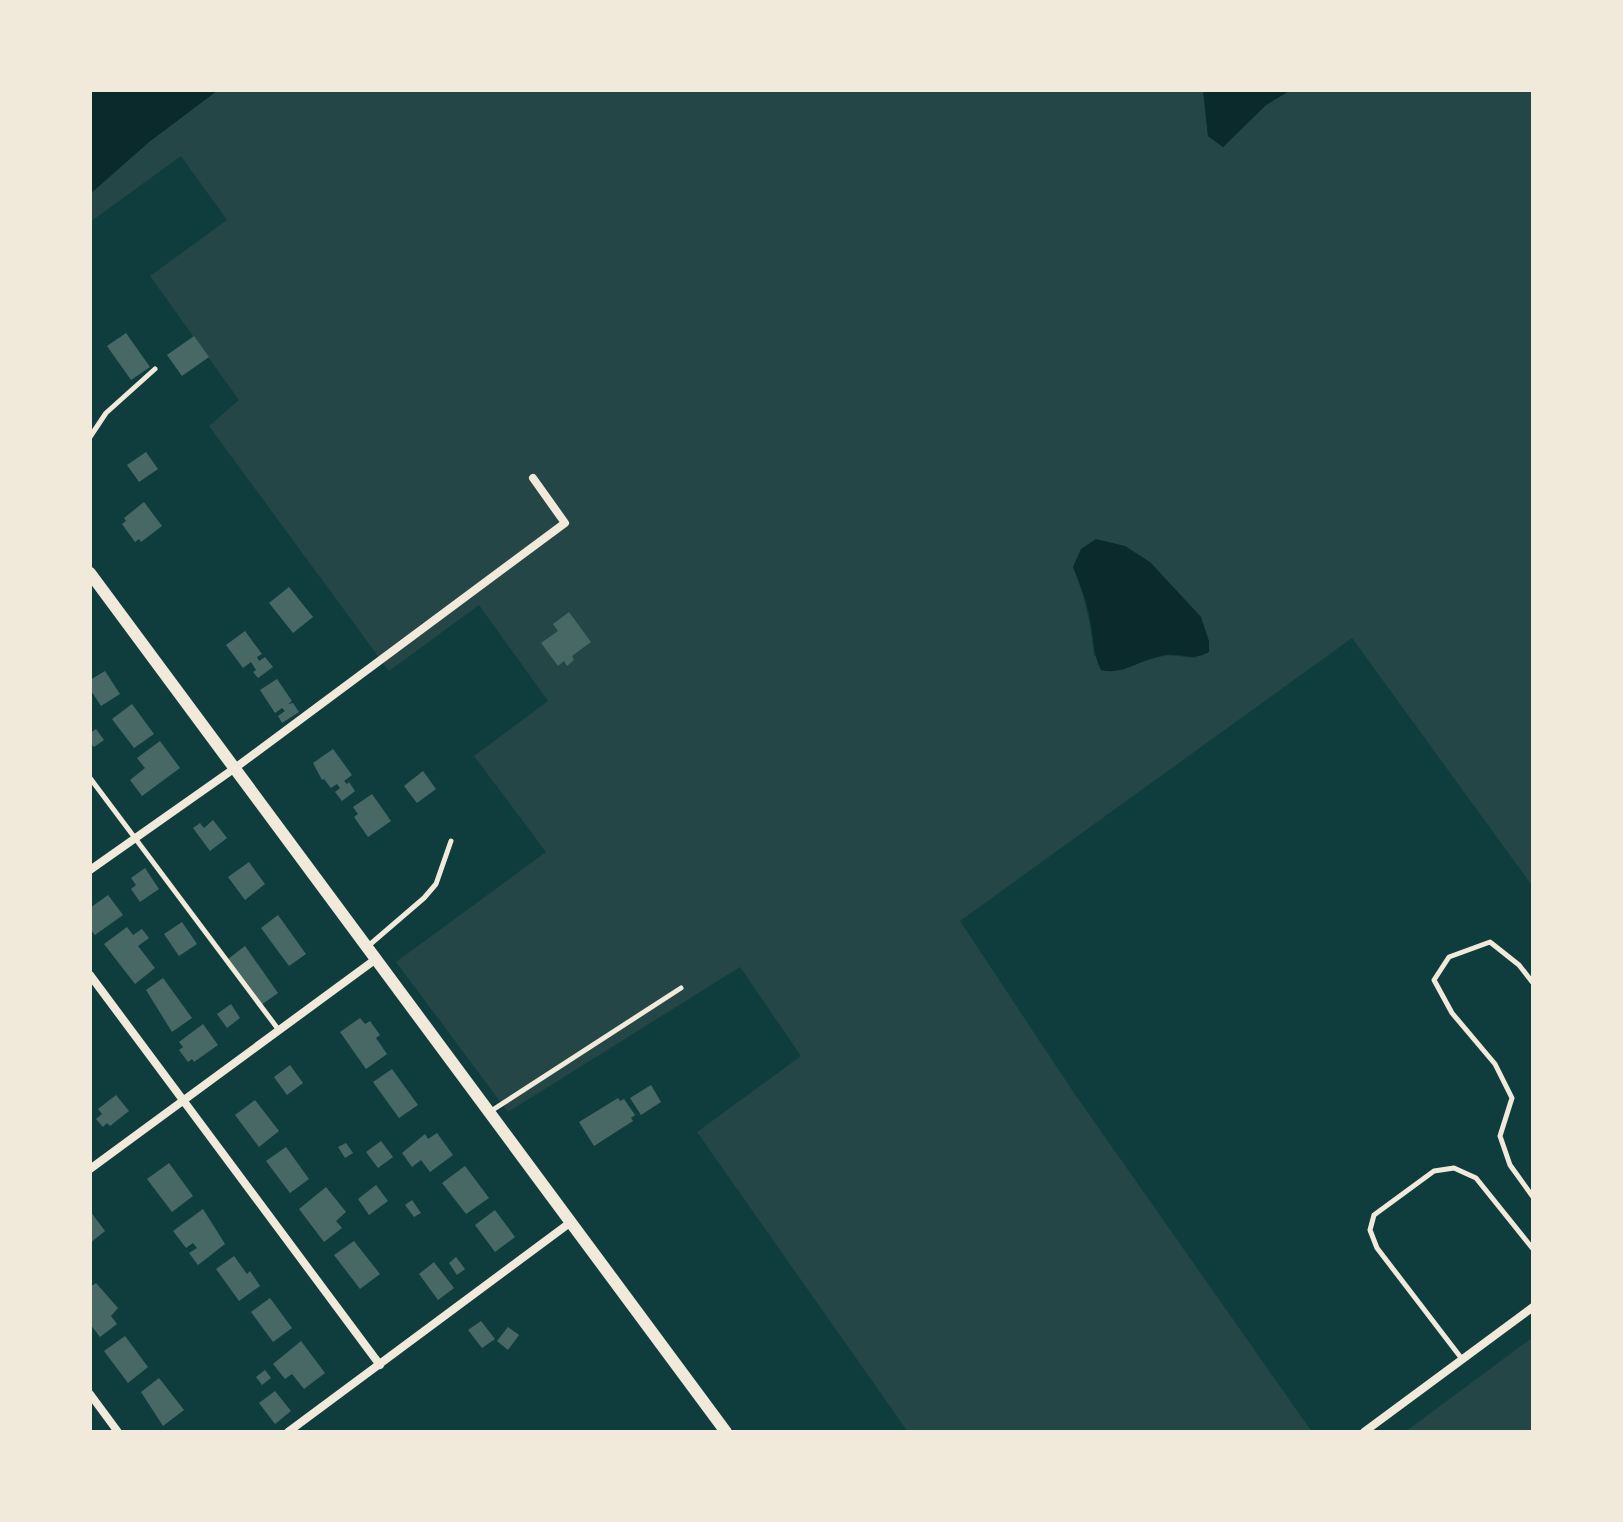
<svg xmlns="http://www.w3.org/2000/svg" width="1623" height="1522" font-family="'IBM Plex Sans',sans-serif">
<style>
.green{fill:#244646;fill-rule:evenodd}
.water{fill:#0a2a2b}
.building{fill:#486865}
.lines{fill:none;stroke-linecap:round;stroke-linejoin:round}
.service{stroke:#f1e9da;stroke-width:5}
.minor{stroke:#f1e9da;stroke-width:8}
.tertiary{stroke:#f1e9da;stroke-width:12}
</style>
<rect width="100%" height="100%" fill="#0f3d3e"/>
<!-- green -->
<path class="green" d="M 218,90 L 1203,90 L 1208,136 L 1223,147 L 1266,105 L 1291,90 L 1533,90 L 1533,887 L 1352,638 L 960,921 L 1072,1090 L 1312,1432 L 908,1432 L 697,1132 L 801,1056 L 740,967 L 508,1112 L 396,962 L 546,852 L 474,756 L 548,701 L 479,605 L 389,671 L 209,426 L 239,400 L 150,276 L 227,220 L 181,156 L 90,222 L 90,194 L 149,142 ZM 1073,567 L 1197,658 L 1167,655 L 1142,662 L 1094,656 C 1091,624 1085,597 1073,567 Z
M 1533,1337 L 1533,1432 L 1405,1432 Z"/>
<!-- water -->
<path class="water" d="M 90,90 L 218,90 L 149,142 L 90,194 Z
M 1203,90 L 1291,90 L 1266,105 L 1223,147 L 1208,136 Z
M 1096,539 L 1125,546 L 1150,562 L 1201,617 L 1209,641 L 1209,652 C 1191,662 1185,653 1167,655 C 1142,657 1125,676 1101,670 C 1093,654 1094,641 1091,625 C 1088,604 1081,586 1073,567 L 1081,549 Z"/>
<!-- building -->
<path class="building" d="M 126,333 L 150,367 L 131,380 L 107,346 Z
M 194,336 L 209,357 L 182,376 L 167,355 Z
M 146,452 L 158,469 L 139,482 L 127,465 Z
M 144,502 L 162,526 L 141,542 L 139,539 L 135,542 L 122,524 L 126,521 L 124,518 Z
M 289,587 L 313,617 L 293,633 L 269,603 Z
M 569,612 L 591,642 L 572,656 L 574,660 L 567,666 L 564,661 L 558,666 L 541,643 L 558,631 L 553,624 Z
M 245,631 L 262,654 L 257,657 L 259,661 L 265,657 L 273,667 L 258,678 L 253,672 L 256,670 L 251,662 L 243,668 L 226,645 Z
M 105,671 L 120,694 L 101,706 L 90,689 L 90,680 Z
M 277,679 L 292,701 L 288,704 L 293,703 L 299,712 L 282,723 L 278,716 L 285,711 L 282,708 L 275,713 L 260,690 Z
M 132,704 L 154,734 L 134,748 L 112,719 Z
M 96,729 L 104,740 L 94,747 L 90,743 L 90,733 Z
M 160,741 L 180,768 L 142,796 L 130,780 L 145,768 L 137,758 Z
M 333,749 L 352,775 L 344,781 L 347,784 L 349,782 L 355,791 L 342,801 L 335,792 L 340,788 L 337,784 L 331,788 L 324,779 L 322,780 L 313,763 Z
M 423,771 L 436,789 L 417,803 L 404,786 Z
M 372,794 L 391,821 L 368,837 L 354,817 L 358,814 L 353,807 Z
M 213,820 L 227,838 L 210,851 L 193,828 L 200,823 L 204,828 Z
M 249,862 L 265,884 L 245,900 L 228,877 Z
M 145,868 L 159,889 L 140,902 L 131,889 L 136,885 L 131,878 Z
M 108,895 L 123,915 L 95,935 L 90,929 L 90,908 Z
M 278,915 L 306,954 L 289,966 L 261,928 Z
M 182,922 L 197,944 L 179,956 L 164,934 Z
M 127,927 L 133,935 L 142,929 L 149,938 L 138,946 L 155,968 L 135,984 L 104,944 Z
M 245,946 L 278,993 L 261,1005 L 228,959 Z
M 163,978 L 192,1018 L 172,1032 L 146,990 Z
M 231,1004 L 240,1018 L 227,1028 L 217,1014 Z
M 360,1018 L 365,1024 L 370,1021 L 380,1035 L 376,1038 L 387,1054 L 366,1069 L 340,1032 Z
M 203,1024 L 218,1045 L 194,1062 L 192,1059 L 188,1062 L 179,1050 L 183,1047 L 179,1042 Z
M 290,1065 L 303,1083 L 287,1095 L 274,1077 Z
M 392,1069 L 418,1105 L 399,1118 L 373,1082 Z
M 651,1085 L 661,1102 L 641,1115 L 630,1098 Z
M 116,1095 L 129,1111 L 110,1126 L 107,1123 L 103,1127 L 96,1119 L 102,1114 L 98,1109 Z
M 618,1098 L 620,1101 L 624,1099 L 635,1115 L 631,1118 L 633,1121 L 594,1146 L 579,1122 Z
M 255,1100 L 279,1131 L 259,1147 L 235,1115 Z
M 437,1133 L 453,1155 L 430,1172 L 421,1160 L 412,1167 L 402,1153 L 425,1134 L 428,1139 Z
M 381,1141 L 393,1157 L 378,1168 L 366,1152 Z
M 346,1143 L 353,1153 L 345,1158 L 338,1147 Z
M 286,1147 L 309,1179 L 290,1193 L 266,1161 Z
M 169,1163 L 193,1196 L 172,1212 L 147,1179 Z
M 465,1166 L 489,1198 L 466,1214 L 442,1183 Z
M 376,1185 L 388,1201 L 369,1215 L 358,1199 Z
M 326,1187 L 346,1212 L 336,1221 L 342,1228 L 324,1242 L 299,1209 Z
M 412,1200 L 421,1213 L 414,1217 L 405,1205 Z
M 203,1209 L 225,1244 L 198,1265 L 189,1253 L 197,1248 L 193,1243 L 186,1248 L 173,1231 Z
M 495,1210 L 515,1237 L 495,1252 L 475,1225 Z
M 90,1211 L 105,1231 L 90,1243 Z
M 354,1241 L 380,1274 L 360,1289 L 334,1255 Z
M 234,1256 L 247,1274 L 250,1271 L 260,1286 L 239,1301 L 216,1269 Z
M 456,1257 L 465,1269 L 457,1275 L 449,1263 Z
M 434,1262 L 454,1288 L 438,1300 L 419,1274 Z
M 96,1283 L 118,1308 L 111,1316 L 117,1324 L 100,1337 L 90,1324 L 90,1287 Z
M 270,1298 L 292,1328 L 273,1342 L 251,1312 Z
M 481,1321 L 495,1339 L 482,1348 L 468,1330 Z
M 508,1327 L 519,1335 L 508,1350 L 497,1341 Z
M 125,1336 L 148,1367 L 128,1383 L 104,1351 Z
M 301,1341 L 325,1373 L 304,1389 L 292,1374 L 285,1379 L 273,1364 Z
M 265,1370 L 271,1378 L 262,1385 L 256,1377 Z
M 159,1378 L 184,1410 L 163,1426 L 141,1392 Z
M 275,1391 L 291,1411 L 275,1424 L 259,1403 Z"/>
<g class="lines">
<!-- service -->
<path class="service" d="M 90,437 L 106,413 L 155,369
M 90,778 L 278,1029
M 367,947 L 424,898 L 436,884 L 451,841
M 1533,983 L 1519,965 L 1490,942 L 1449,957 L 1434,980 L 1452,1013 L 1495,1064 L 1512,1098 L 1500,1136 L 1510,1165 L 1533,1197
M 491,1111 L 681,988
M 1462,1359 L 1377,1248 L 1370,1230 L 1374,1215 L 1434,1171 L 1454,1168 L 1476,1178 L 1533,1249"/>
<!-- minor -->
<path class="minor" d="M 90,870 L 235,768 L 565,523 L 533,478
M 90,975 L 380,1365
M 90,1169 L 376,959
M 90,1394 L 118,1432
M 288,1432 L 571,1222
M 1364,1432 L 1533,1307"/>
<!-- tertiary -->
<path class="tertiary" d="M 90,573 L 726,1432"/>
</g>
<!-- border -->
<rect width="1623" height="1522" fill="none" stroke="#f1e9da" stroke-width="184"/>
</svg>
